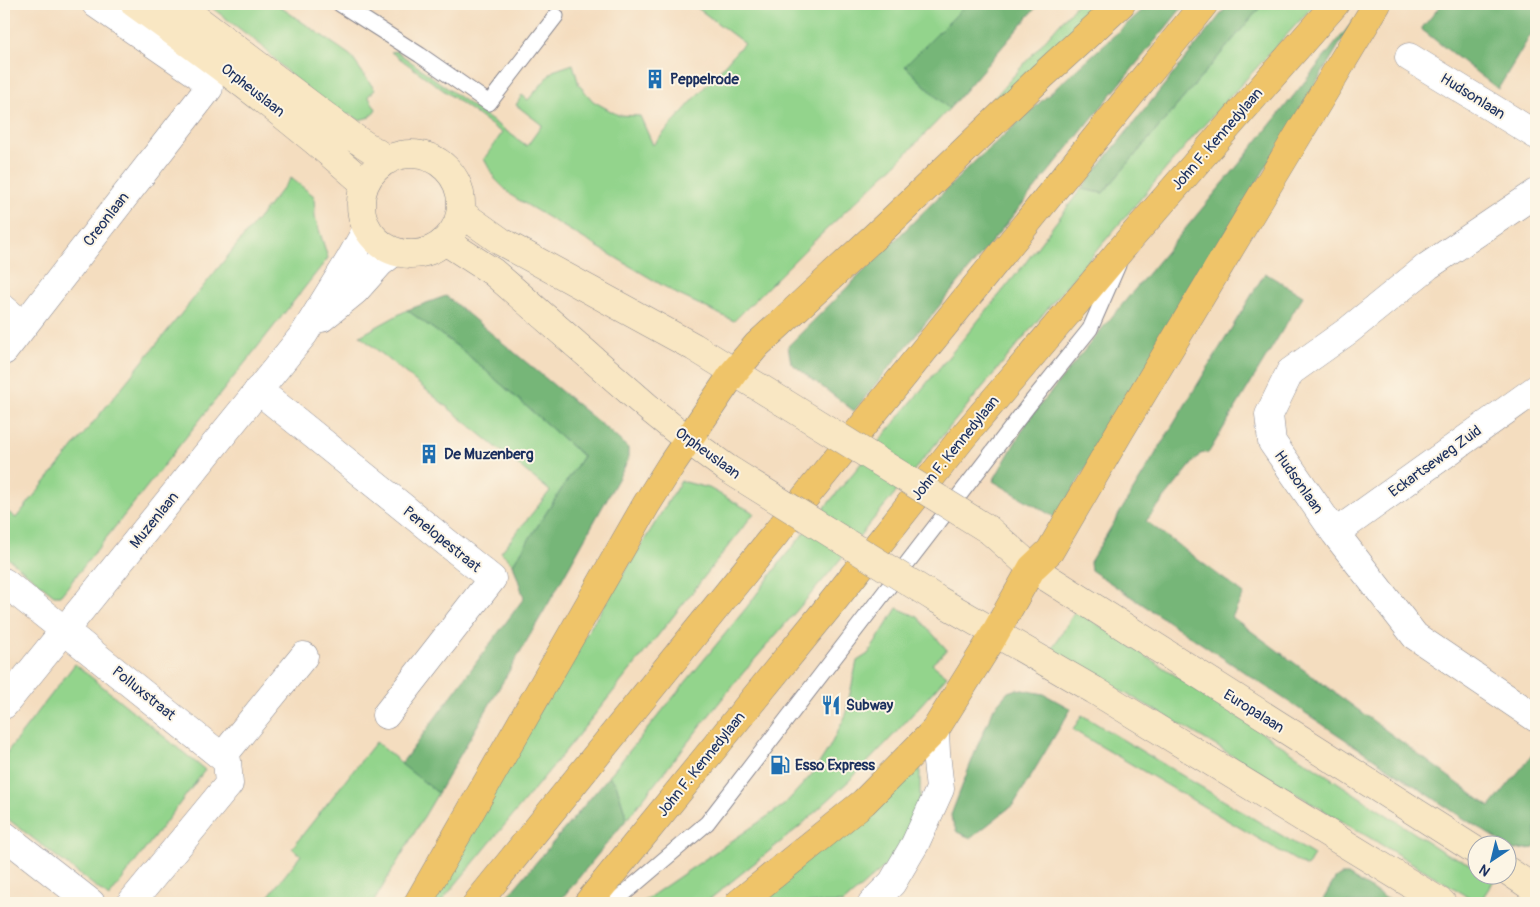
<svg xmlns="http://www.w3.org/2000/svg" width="1540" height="907" font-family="Pangolin,sans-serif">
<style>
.green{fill:#93d48c;stroke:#578275}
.forest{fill:#76b678;stroke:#48726b}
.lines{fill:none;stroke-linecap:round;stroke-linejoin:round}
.service-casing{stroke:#88868e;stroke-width:17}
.minor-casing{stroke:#88868e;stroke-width:29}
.tertiary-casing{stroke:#88868e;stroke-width:29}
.secondary-casing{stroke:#88868e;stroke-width:29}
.primary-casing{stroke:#88868e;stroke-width:29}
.service{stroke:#fff;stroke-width:15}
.minor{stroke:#fff;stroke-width:28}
.tertiary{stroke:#fff;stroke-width:28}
.secondary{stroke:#f9e7c3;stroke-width:28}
.primary{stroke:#efc469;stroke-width:28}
.secondary-bridge-casing{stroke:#88868e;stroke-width:29;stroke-linecap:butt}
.secondary-bridge{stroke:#f9e7c3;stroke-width:28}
.labels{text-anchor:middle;stroke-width:4;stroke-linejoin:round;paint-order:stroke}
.poi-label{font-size:15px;font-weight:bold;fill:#1b2f5e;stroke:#fcf5e5;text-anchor:start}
.street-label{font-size:15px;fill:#1b2f5e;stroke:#fcf5e5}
</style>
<rect width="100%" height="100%" fill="#fcf5e5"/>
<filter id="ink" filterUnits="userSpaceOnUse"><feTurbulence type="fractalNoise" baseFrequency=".02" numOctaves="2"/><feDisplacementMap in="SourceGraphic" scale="10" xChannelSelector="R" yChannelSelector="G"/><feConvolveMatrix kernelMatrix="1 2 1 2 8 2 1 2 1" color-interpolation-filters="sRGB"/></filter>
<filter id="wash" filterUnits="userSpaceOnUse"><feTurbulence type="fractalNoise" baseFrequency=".0096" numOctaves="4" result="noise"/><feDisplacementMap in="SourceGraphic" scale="20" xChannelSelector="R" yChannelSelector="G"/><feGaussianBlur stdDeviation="1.12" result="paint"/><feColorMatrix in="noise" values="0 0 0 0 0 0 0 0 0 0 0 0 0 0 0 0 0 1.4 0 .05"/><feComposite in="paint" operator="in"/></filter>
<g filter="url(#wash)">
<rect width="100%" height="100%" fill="#f4ddbf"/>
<!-- green -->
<path class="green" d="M 207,4 L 276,4 L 350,55 L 375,90 L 368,96 L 376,109 L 370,117 L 359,120 L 349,114 L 341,118 L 297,82 L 261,45 Z
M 692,4 L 967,4 L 905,66 L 949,109 L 900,160 L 813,242 L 734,321 L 677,294 L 512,196 L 495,179 L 484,159 L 502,133 L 391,52 L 396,51 L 527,146 L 542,125 L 516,105 L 522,95 L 528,100 L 553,71 L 573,64 L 579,85 L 593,101 L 618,115 L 640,116 L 653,145 L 744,43 Z
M 1077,4 L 1107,4 L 956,141 Z
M 1263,4 L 1315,4 L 1194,136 L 1058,296 L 824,579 L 737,680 L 627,819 L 616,784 L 609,776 L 747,607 L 785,556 L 1023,266 L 1081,189 L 1103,193 Z
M 291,178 L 314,196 L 315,217 L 328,258 L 61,595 L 54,595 L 4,555 L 4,509 L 16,518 Z
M 407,310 L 461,349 L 583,456 L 513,564 L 501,552 L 550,491 L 360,336 Z
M 681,481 L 709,488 L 754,513 C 652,645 547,775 440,903 L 427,903 L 532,722 Z
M 897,608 L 918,617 L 947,650 L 932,664 L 947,676 L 889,740 L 852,778 L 799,827 L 705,903 L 641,903 L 784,805 L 813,773 L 829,748 L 845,717 L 857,661 L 868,654 Z
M 1076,610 L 1443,852 L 1477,867 L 1478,874 L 1497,876 L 1479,903 L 1161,713 L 1050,652 Z
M 75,664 L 205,770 L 109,897 L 4,816 L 4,756 Z
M 1082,715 L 1314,855 L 1307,867 L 1073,730 Z
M 376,742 L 438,793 L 373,903 L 263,903 L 301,855 L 292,848 Z
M 920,757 L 920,799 L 911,828 L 893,859 L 843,903 L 750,903 Z"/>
<!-- forest -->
<path class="forest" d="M 967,4 L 1039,4 L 949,109 L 905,66 Z
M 1149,4 L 1185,4 L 854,411 L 791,363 L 788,346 L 973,163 Z
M 1229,4 L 1263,4 L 1103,193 L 1081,189 Z
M 1442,4 L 1536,4 L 1536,26 L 1498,89 L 1421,29 Z
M 1354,20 L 1056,518 L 993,481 L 1029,419 L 1096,336 L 1235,169 Z
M 1265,273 L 1303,296 L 1209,452 L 1200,454 L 1146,521 L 1244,594 L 1232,617 L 1490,807 L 1536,750 L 1536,846 L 1534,848 L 1514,850 L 1463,818 L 1091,570 L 1090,562 Z
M 446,296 L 607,429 L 628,448 L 628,459 L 623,470 L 551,599 L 438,793 L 401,764 L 524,598 L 513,564 L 583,456 L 461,349 L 407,310 Z
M 1017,689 L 1044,694 L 1071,709 L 1014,804 L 971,838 L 957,832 L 952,821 L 951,815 L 977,747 L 994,708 L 1008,692 Z
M 609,776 L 616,784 L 627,819 L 558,903 L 502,903 Z
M 1341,875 L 1348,875 L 1394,903 L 1321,903 L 1335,879 Z"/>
</g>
<g filter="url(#ink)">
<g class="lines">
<defs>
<path id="service" d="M 340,4 L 420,55 L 489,103 L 556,16
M 613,903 L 707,823 L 1028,406 L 1090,329 L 1118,265"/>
<path id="minor" d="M 1409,57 L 1536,135
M 1536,193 L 1428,266 L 1349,330 L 1290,372 L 1269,415 L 1272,442 L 1335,533 L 1415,636 L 1536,718
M 4,309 L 23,325
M 4,351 L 209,88 L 199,75 L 96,4
M 258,390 L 492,579 L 386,715
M 1335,533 L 1536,389
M 4,582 L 227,761 L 229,784 L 131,903
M 222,757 L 304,656
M 4,835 L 91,903
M 872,903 L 892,883 L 915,844 L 940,789 L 936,753 L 935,730"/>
<path id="tertiary" d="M 322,318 L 355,291 L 380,263 L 394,252
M 4,705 L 304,334 L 349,261 L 367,229"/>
<path id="secondary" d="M 135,4 C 214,61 292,119 365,184
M 177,4 L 356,139 L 388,160
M361 204a50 50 0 1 1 100 0a50 50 0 1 1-100 0Z
M 461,213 L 502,242 L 694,347 L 783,402
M 445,241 L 493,272 L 651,410 L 688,440 L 728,469
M 989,530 L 1032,568 L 1478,852
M 935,598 L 1094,690 L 1442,903
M 1508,871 L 1536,890"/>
<path id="primary" d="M 418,903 L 646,505 L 671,465 L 734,372 L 757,345 L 887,225 L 1041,77 L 1121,4
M 477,903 L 1204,4
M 588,903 L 835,599 L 962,438 L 1129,240 L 1335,4
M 739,903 L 864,802 L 935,730 L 990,642 L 1032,568 L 1050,551 L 1120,431 L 1377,4"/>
</defs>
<!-- service casing -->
<use href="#service" class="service-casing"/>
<!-- minor casing -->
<use href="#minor" class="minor-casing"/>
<!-- tertiary casing -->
<use href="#tertiary" class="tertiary-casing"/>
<!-- secondary casing -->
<use href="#secondary" class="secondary-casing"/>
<!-- primary casing -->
<use href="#primary" class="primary-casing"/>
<!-- service -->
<use href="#service" class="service"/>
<!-- minor -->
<use href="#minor" class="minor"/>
<!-- tertiary -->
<use href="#tertiary" class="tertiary"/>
<!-- secondary -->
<use href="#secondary" class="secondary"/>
<!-- primary -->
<use href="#primary" class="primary"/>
<defs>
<path id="secondary-bridge" d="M 783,402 L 989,530
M 728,469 L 935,598"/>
</defs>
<!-- secondary-bridge casing -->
<use href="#secondary-bridge" class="secondary-bridge-casing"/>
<!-- secondary-bridge -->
<use href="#secondary-bridge" class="secondary-bridge"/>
</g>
</g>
<!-- icons -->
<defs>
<symbol id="building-bare" viewBox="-9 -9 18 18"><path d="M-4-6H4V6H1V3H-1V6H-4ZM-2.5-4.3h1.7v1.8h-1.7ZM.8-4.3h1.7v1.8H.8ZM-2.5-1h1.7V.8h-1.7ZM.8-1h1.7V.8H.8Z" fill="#1f6fb2" stroke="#fcf5e5" stroke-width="2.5" paint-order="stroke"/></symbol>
<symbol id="restaurant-bare" viewBox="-9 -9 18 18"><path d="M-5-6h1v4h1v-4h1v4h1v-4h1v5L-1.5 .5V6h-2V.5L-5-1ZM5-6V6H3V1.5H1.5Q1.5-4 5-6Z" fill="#1f6fb2" stroke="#fcf5e5" stroke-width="2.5" paint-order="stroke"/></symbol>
<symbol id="fuel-bare" viewBox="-9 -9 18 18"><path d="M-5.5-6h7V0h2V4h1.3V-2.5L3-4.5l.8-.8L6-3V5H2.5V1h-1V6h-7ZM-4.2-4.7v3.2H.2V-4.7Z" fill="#1f6fb2" stroke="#fcf5e5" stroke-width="2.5" paint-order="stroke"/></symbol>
</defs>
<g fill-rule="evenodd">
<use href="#building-bare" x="641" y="65" width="28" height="28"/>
<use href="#building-bare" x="415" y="440" width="28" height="28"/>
<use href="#restaurant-bare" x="817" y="691" width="28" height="28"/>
<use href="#fuel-bare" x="766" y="751" width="28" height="28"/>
</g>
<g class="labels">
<!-- poi labels -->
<g class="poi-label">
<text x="670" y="84">Peppelrode</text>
<text x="444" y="459">De Muzenberg</text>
<text x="846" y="710">Subway</text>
<text x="795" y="770">Esso Express</text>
</g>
<!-- street labels -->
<g class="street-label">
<text transform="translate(253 90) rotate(38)" y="5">Orpheuslaan</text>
<text transform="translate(1473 96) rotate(32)" y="5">Hudsonlaan</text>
<text transform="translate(1217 139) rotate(-49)" y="5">John F. Kennedylaan</text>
<text transform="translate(106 219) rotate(-52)" y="5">Creonlaan</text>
<text transform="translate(955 448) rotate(-51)" y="5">John F. Kennedylaan</text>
<text transform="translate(708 453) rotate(36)" y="5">Orpheuslaan</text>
<text transform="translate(1435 461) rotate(-36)" y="5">Eckartseweg Zuid</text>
<text transform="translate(1299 482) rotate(55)" y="5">Hudsonlaan</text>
<text transform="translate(154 520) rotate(-51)" y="5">Muzenlaan</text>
<text transform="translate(442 539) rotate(39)" y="5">Penelopestraat</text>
<text transform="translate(144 693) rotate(39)" y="5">Polluxstraat</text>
<text transform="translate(1254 711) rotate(32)" y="5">Europalaan</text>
<text transform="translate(701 764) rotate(-51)" y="5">John F. Kennedylaan</text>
</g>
</g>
<!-- margin -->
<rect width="1540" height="907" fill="none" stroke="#fcf5e5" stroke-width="20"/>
<!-- north arrow -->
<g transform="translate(1492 860) rotate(215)"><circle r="24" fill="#fcf5e5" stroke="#a2a6af"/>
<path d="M0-4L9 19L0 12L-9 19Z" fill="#1f6fb2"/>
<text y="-8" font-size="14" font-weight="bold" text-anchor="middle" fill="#1b2f5e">N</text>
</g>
</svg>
